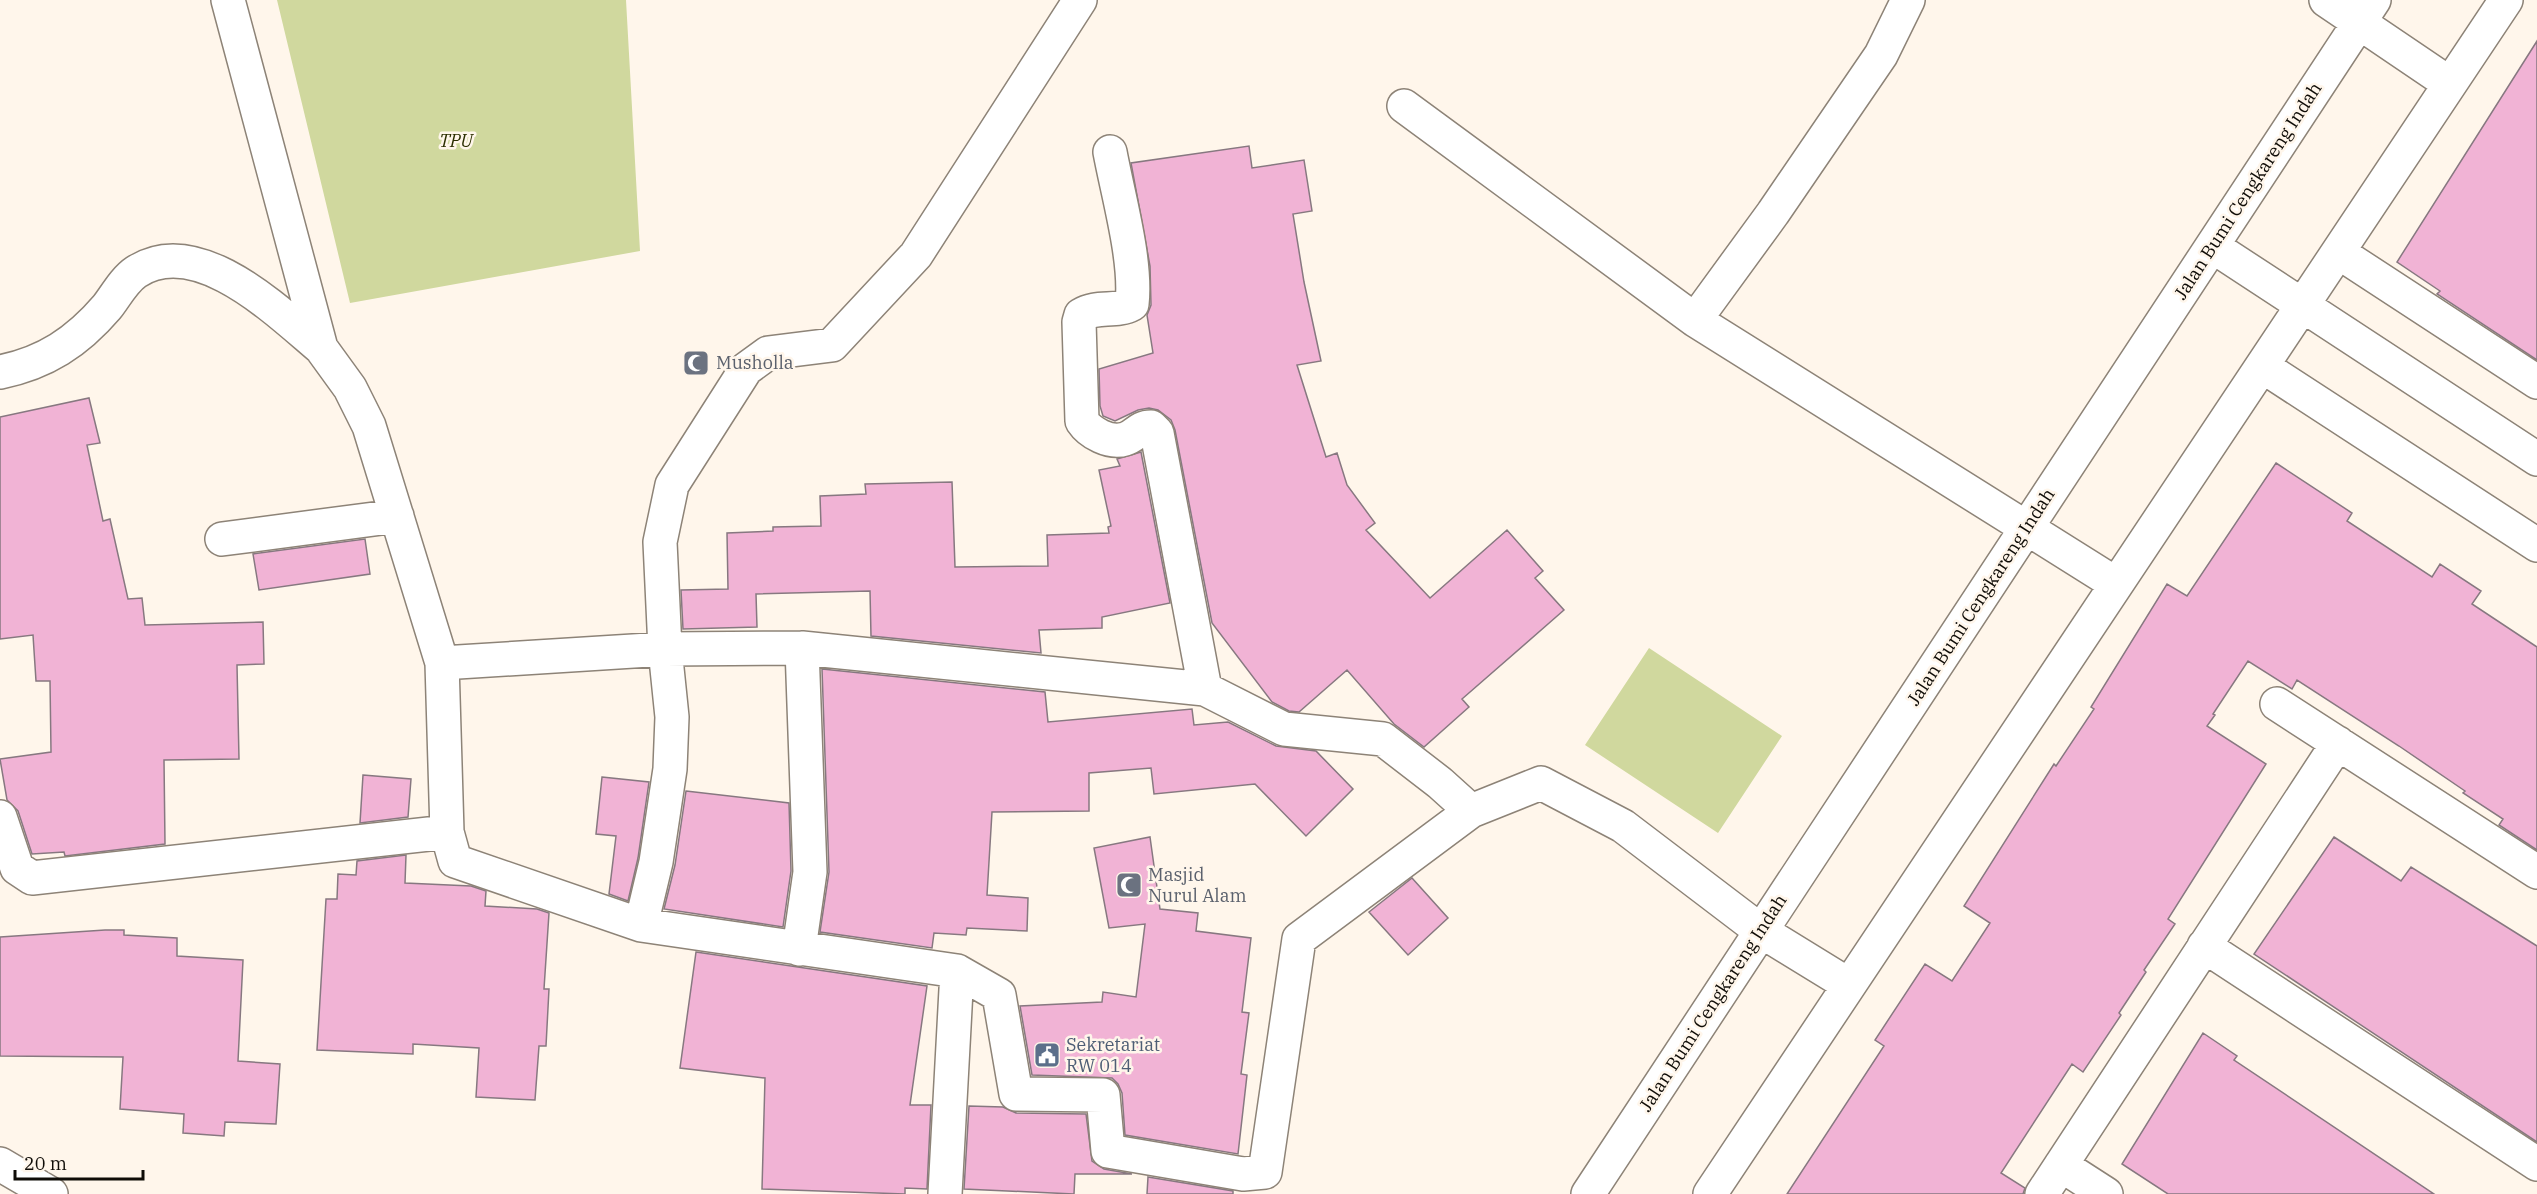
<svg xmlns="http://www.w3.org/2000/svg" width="2537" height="1194" font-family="'IBM Plex Serif',serif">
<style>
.green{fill:#d0d89e}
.building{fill:#f1b3d5;stroke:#877880;stroke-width:1.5}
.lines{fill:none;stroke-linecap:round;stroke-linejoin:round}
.minor-casing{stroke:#8d8377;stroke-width:36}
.minor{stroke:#fff;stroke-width:33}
.labels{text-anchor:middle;stroke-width:5;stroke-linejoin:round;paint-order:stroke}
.park-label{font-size:18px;font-style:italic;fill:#2b2e00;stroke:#fff6eb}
.street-label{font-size:18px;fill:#0f0c07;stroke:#fff6eb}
.worship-label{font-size:18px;fill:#5b616d;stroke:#fff6eb;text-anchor:start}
.service-label{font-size:18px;fill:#4e5e75;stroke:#fff6eb;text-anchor:start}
</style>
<rect width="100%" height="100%" fill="#fff6eb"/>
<!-- green -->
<path class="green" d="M 277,0 L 626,0 L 640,251 L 350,303 Z
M 1649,648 L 1782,736 L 1718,833 L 1585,745 Z"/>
<!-- building -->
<path class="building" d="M 2537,41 L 2537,360 L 2437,294 L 2440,291 L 2397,262 Z
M 1249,146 L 1252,168 L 1304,160 L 1312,211 L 1293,214 L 1304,282 L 1321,361 L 1297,365 L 1326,457 L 1337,453 L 1347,485 L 1375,523 L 1366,530 L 1430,598 L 1507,530 L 1543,571 L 1535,578 L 1564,610 L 1462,699 L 1469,707 L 1424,747 L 1394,724 L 1347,670 L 1299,712 L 1289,711 L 1272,702 L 1212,623 L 1175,430 L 1171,420 L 1158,410 L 1149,408 L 1138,410 L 1115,421 L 1103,416 L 1100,406 L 1099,369 L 1153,353 L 1147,315 L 1151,305 L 1150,266 L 1131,163 Z
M 89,398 L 100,443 L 87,445 L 103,521 L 110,519 L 128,599 L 142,598 L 145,625 L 263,622 L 264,664 L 237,665 L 239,759 L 164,760 L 165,844 L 65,856 L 64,852 L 32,854 L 18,811 L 7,800 L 0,759 L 51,752 L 50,681 L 36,681 L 33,635 L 0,639 L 0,417 Z
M 1141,452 L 1170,603 L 1102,617 L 1102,628 L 1039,630 L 1041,653 L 871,636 L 870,591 L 756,594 L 757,627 L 683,629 L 681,590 L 728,589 L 727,533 L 773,531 L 773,527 L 821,526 L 820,496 L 866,494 L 865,484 L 952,482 L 955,567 L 1048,566 L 1047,535 L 1109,533 L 1108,527 L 1111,526 L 1099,470 L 1120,466 L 1117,459 Z
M 2276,463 L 2352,513 L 2347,521 L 2432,577 L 2440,564 L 2481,591 L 2472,604 L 2537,647 L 2537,850 L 2499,825 L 2503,819 L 2463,793 L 2465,791 L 2399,746 L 2297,680 L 2292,689 L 2248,661 L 2213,714 L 2215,715 L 2207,726 L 2266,764 L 2168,919 L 2175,924 L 2144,970 L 2146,972 L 2119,1013 L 2121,1015 L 2083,1072 L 2072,1064 L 2001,1173 L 2025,1188 L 2023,1194 L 1787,1194 L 1884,1046 L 1875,1040 L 1925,964 L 1952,981 L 1990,923 L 1964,906 L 2054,764 L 2056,766 L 2094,709 L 2091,707 L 2167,584 L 2187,596 Z
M 365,539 L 370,574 L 259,590 L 253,554 Z
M 822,669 L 1045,692 L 1048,722 L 1192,709 L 1194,725 L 1228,722 L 1276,746 L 1316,751 L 1353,789 L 1306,836 L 1255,784 L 1154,794 L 1151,768 L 1089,773 L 1089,811 L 992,812 L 987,895 L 1028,898 L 1027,931 L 967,928 L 966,935 L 934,933 L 932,948 L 820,932 L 829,872 Z
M 363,775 L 411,779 L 408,817 L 360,823 Z
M 602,777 L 649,782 L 638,858 L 628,901 L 609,894 L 616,836 L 596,834 Z
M 686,791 L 789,803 L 791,871 L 783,927 L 664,909 L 675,865 Z
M 1150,837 L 1160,909 L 1198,913 L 1196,931 L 1251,938 L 1242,1012 L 1249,1013 L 1241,1074 L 1247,1075 L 1238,1154 L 1125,1135 L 1122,1093 L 1118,1084 L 1112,1078 L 1032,1075 L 1020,1006 L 1102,1002 L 1103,992 L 1136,997 L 1145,924 L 1109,928 L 1094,848 Z
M 2334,837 L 2401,881 L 2411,867 L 2537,946 L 2537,1142 L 2254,954 Z
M 406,855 L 405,883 L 471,886 L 486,891 L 485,906 L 537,909 L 549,913 L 544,989 L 549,989 L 546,1046 L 539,1046 L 535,1100 L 476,1097 L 479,1048 L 413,1044 L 413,1054 L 317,1050 L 326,899 L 337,899 L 338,874 L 356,875 L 357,861 Z
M 1412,878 L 1448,918 L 1408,955 L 1369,912 Z
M 105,930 L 124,930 L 124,935 L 177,938 L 177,956 L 243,960 L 238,1061 L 280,1064 L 276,1124 L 225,1122 L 224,1136 L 183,1133 L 184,1114 L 120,1109 L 123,1057 L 0,1056 L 0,937 Z
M 696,952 L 927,986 L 910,1105 L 931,1105 L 927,1189 L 905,1188 L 905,1194 L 762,1189 L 765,1078 L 680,1068 Z
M 2203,1033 L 2237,1056 L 2234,1060 L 2434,1194 L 2168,1194 L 2122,1164 Z
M 969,1106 L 1003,1107 L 1016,1113 L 1086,1114 L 1092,1161 L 1104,1169 L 1132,1174 L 1075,1174 L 1074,1194 L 964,1189 Z
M 1148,1177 L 1233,1191 L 1233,1194 L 1147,1194 Z"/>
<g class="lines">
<defs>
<path id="minor" d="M 228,0 L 321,348 L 350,388 L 369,426 L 442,663 L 447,832 L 455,861 L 641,925 L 957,971 L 999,995 L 1016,1094 L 1103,1095 L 1108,1151 L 1243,1174 L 1265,1172 L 1299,939 L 1471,811 L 1541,783 L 1623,826 L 1761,931 L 1849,985
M 2326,0 L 2450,84
M 1404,106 L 1695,320 L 2116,584
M 1110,152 C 1118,195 1137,261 1132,304 C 1116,313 1097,305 1081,315 L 1079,322 L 1082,421 C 1090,433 1110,444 1125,439 C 1136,436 1138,427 1151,427 L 1157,433 L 1205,689
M 2212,246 L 2537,459
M 2338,252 L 2537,382
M 1695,320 L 1773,213 L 1881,55 L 1908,0
M 2262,366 L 2537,545
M 0,372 C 45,363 77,342 107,307 C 115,297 124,280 136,272 C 197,232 277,311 321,348
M 222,539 L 397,516
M 442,663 L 665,649 L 802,648 L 1205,689 L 1284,729 L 1383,739 L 1440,783 L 1471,811
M 2277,704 L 2537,872
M 0,817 L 17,868 L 32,878 L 447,832
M 641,925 L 656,862 L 670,769 L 672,717 L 665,649 L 660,542 L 672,485 L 746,369 L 768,353 L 832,345 L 916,255 L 1080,0
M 2204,946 L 2537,1164
M 799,949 L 810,872 L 802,648
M 0,1164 L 51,1194
M 2061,1165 L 2106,1194
M 945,1194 L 957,971
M 1588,1194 L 2374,0
M 1710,1194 L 2506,0
M 2042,1194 L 2338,743"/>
</defs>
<!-- minor casing -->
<use href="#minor" class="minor-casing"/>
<!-- minor -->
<use href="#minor" class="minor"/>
</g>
<!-- icons -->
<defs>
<symbol id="mosque-square" viewBox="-11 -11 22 22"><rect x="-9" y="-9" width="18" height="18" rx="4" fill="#6b7280" stroke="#fff6eb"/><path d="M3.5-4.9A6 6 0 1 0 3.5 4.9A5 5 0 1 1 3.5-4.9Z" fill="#fff"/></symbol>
<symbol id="civic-square" viewBox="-11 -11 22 22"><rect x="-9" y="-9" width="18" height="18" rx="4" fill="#5c6f8a" stroke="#fff6eb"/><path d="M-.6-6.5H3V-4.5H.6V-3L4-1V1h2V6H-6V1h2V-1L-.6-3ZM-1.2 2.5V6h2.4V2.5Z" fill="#fff"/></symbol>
</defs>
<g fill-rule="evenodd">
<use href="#mosque-square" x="681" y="348" width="30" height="30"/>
<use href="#mosque-square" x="1114" y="870" width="30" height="30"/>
<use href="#civic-square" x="1032" y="1040" width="30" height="30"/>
</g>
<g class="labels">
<!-- park labels -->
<g class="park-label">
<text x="456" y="147">TPU</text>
</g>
<!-- street labels -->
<g class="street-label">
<text transform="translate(2248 191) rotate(-57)" y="6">Jalan Bumi Cengkareng Indah</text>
<text transform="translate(1981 597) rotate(-57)" y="6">Jalan Bumi Cengkareng Indah</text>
<text transform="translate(1713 1003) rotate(-57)" y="6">Jalan Bumi Cengkareng Indah</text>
</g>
<!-- worship labels -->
<g class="worship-label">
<text x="716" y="369">Musholla</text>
<text x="1148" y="881">Masjid<tspan x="1148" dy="21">Nurul Alam</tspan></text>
</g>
<!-- service labels -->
<g class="service-label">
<text x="1066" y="1051">Sekretariat<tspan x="1066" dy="21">RW 014</tspan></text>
</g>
</g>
<!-- scale -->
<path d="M15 1170v9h128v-9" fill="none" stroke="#0f0c07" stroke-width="3"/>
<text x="24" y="1170" font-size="18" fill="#0f0c07" stroke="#fff6eb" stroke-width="4.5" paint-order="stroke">20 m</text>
</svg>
